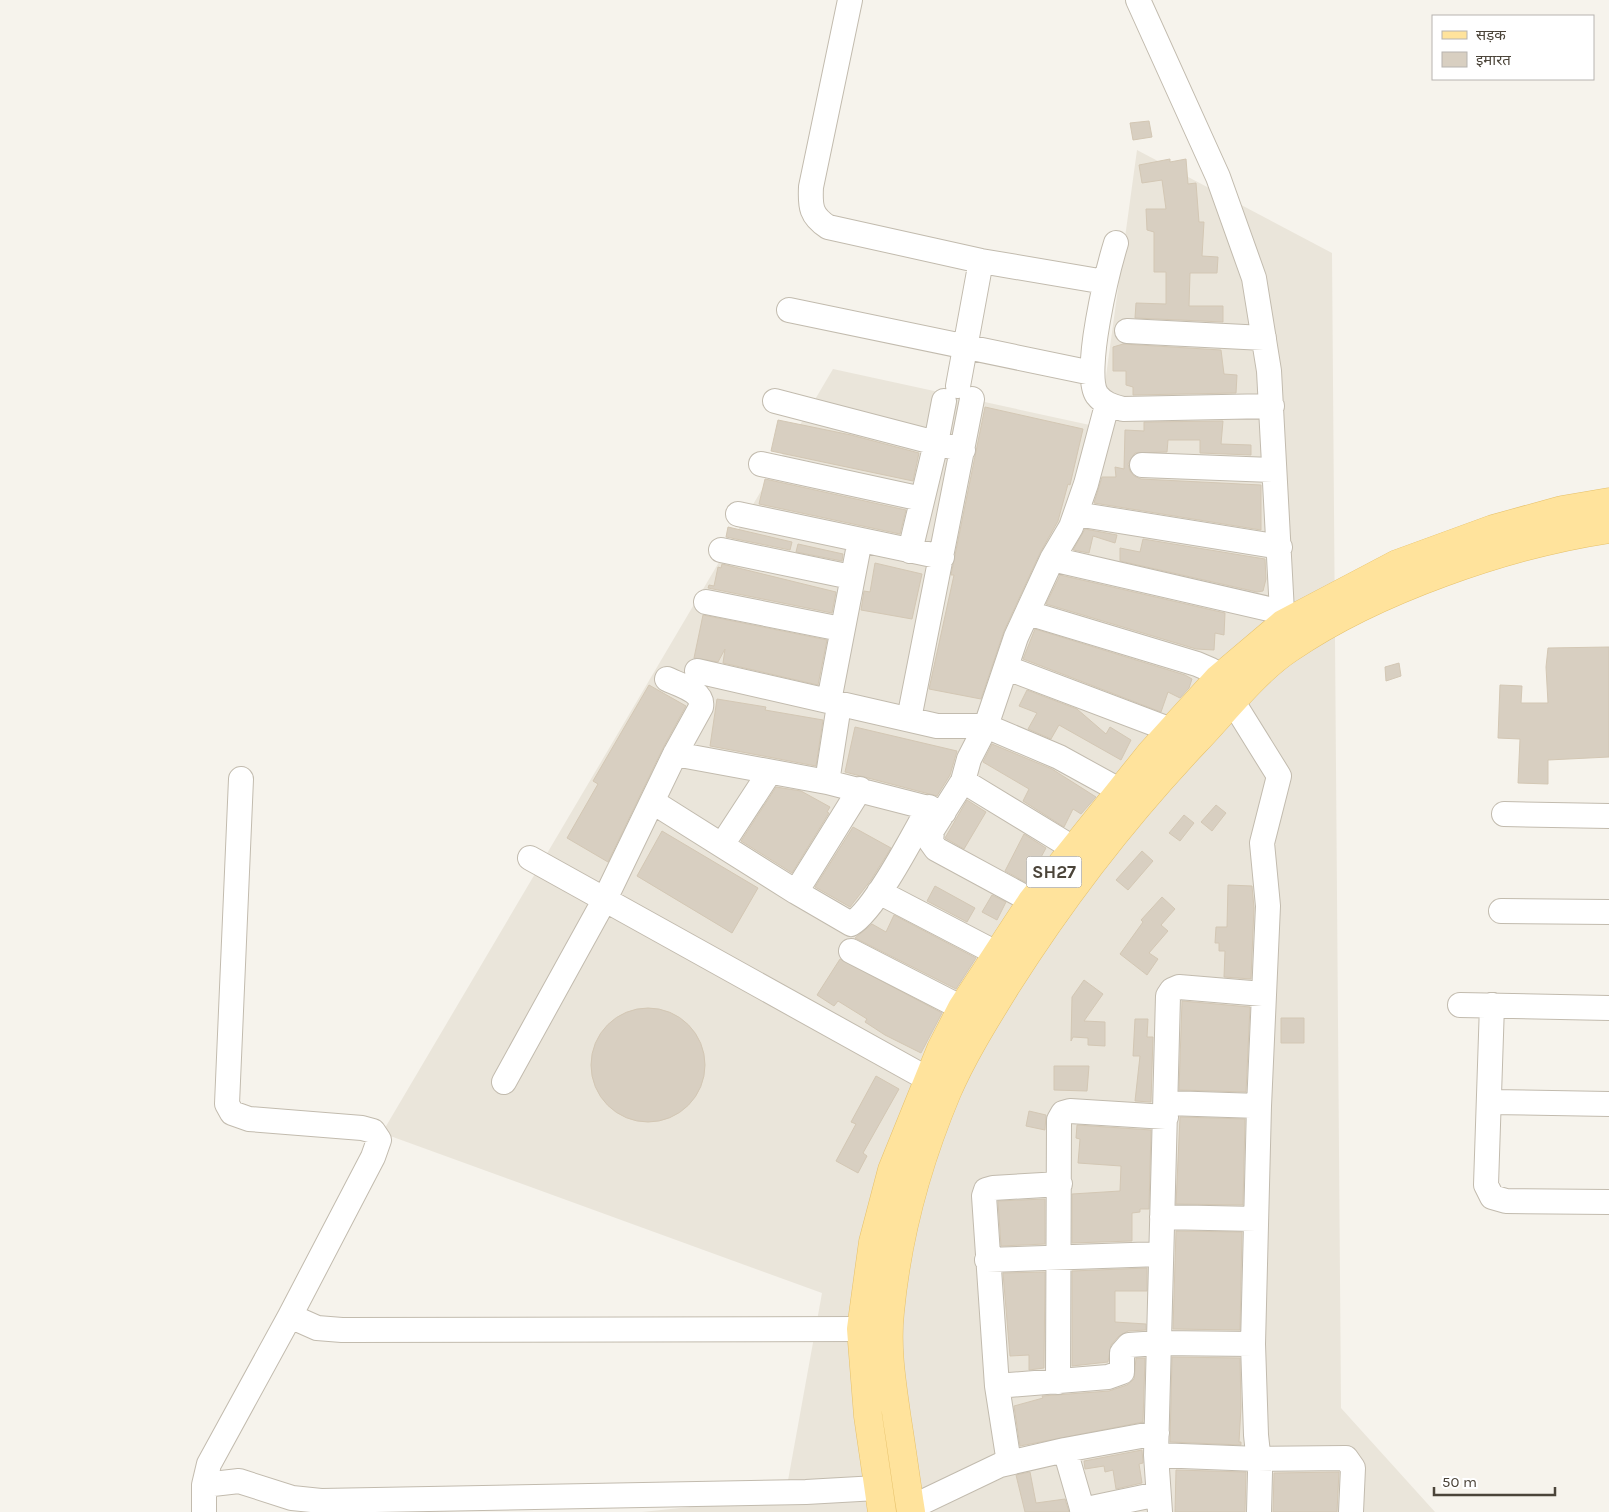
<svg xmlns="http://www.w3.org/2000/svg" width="1609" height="1512" font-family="Karla,'Noto Sans Devanagari',sans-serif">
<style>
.residential{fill:#eae5da}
.building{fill:#d8cfc1;stroke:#d3c7b4}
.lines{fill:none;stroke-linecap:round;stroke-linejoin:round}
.minor-casing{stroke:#c2bbae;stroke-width:26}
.major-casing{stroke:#e6c16a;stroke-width:29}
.minor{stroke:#fff;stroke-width:24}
.major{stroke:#ffe39c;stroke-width:28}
.labels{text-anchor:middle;stroke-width:5;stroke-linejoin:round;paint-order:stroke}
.shield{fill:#fff;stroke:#817c74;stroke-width:1}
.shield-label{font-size:18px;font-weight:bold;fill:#4b4439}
</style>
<rect width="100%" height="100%" fill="#f6f3ec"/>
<!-- residential -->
<path class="residential" d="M 1137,150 L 1332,253 L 1341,1408 L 1435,1512 L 642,1512 L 785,1497 L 822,1293 L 382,1133 L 833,369 L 1099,427 Z"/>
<!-- building -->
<path class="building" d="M 1149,121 L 1152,137 L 1133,140 L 1130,123 Z
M 1170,159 L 1170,162 L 1186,159 L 1188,184 L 1196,183 L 1199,222 L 1204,222 L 1202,256 L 1218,257 L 1217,273 L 1190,273 L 1189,306 L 1223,306 L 1223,322 L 1135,318 L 1136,303 L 1166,304 L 1166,272 L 1154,272 L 1154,232 L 1147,230 L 1146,209 L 1166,209 L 1162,180 L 1142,183 L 1139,165 Z
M 1123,344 L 1221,350 L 1224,374 L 1237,375 L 1236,393 L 1133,395 L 1133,387 L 1126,385 L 1126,371 L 1113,371 L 1113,347 Z
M 985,407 L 1083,429 L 1070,485 L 1068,484 L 1058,521 L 1040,553 L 1004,631 L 981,699 L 929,689 L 954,575 L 951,575 Z
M 778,420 L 851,435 L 919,453 L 913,481 L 771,451 Z
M 1223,421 L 1221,444 L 1251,445 L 1251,455 L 1200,453 L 1200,440 L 1168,440 L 1167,452 L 1135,453 L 1128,464 L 1130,471 L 1134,476 L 1141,479 L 1261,485 L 1261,530 L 1094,503 L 1102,477 L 1116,477 L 1115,467 L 1124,469 L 1125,430 L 1144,431 L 1144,422 Z
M 765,479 L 906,510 L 900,534 L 759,504 Z
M 728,527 L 792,542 L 790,550 L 726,537 Z
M 1085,529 L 1117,535 L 1115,543 L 1093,536 L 1089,553 L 1073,550 Z
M 1143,539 L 1265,559 L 1266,579 L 1263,591 L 1257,592 L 1120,561 L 1120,548 L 1140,552 Z
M 798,544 L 843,554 L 842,561 L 796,552 Z
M 875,563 L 922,574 L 912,619 L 861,610 L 864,591 L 870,592 Z
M 722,564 L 836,592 L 832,613 L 708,588 L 709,585 L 714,586 L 718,567 L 721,568 Z
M 1060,575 L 1225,613 L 1224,635 L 1215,633 L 1214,650 L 1196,649 L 1046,604 Z
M 703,615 L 827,640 L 818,685 L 723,663 L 725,649 L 718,662 L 694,658 Z
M 1035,629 L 1185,675 L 1192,679 L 1189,688 L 1180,698 L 1168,692 L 1161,712 L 1023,659 Z
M 1609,647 L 1609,757 L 1548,760 L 1548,784 L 1518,783 L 1520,739 L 1498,738 L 1500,685 L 1522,686 L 1521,703 L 1548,703 L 1546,667 L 1548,648 Z
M 1399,663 L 1401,676 L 1386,681 L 1385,667 Z
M 649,685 L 686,706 L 663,748 L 608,862 L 567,838 L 598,784 L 593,781 Z
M 1027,690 L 1077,709 L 1106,734 L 1110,727 L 1131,740 L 1121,760 L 1059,725 L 1051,739 L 1028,729 L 1037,713 L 1019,706 Z
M 717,699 L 766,707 L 765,710 L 823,720 L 816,766 L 710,746 Z
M 855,727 L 957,751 L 950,775 L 937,796 L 845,772 Z
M 992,744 L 1052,769 L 1096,797 L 1081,814 L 1073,809 L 1064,827 L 1023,801 L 1029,789 L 983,762 Z
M 776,787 L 801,791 L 830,807 L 827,812 L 829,813 L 792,873 L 741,841 Z
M 967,800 L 986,812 L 964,849 L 945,838 Z
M 1216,805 L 1226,813 L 1212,831 L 1201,822 Z
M 1184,815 L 1194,823 L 1180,841 L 1169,833 Z
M 853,827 L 891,848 L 871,880 L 850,907 L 815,887 Z
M 662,831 L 758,888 L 732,933 L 637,876 Z
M 1024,834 L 1046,848 L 1027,883 L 1005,871 Z
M 1142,851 L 1153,861 L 1128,890 L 1116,880 Z
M 1228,885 L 1252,886 L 1254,908 L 1251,979 L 1224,977 L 1225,951 L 1219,951 L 1219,943 L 1215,943 L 1216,927 L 1227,927 Z
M 935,886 L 975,908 L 967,922 L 927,901 Z
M 992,895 L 1006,902 L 997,920 L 982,912 Z
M 1162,897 L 1175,909 L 1161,925 L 1168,931 L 1149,953 L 1158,959 L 1147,975 L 1120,954 L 1143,922 L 1141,920 Z
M 894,915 L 976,958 L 956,989 L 855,938 L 872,924 L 886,932 Z
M 840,959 L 942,1013 L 921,1053 L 885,1035 L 865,1022 L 867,1019 L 838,1001 L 834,1006 L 817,995 Z
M 1084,980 L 1103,994 L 1084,1021 L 1105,1022 L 1105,1046 L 1088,1045 L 1088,1038 L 1073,1037 L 1071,1041 L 1072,997 Z
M 1182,1001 L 1250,1007 L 1246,1092 L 1179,1090 Z
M591 1065a57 57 0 1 1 114 0a57 57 0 1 1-114 0Z
M 1281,1018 L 1304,1018 L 1304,1043 L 1281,1043 Z
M 1135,1019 L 1148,1019 L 1147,1037 L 1153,1037 L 1151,1102 L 1135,1101 L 1140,1056 L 1133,1056 Z
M 1054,1066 L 1089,1066 L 1087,1091 L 1054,1090 Z
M 876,1076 L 899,1089 L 863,1153 L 867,1156 L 858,1173 L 836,1161 L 856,1124 L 851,1122 Z
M 1029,1111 L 1046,1115 L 1045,1130 L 1026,1126 Z
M 1180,1117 L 1245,1119 L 1243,1205 L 1176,1204 Z
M 1077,1125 L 1151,1130 L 1149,1209 L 1140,1209 L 1140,1212 L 1132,1213 L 1132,1241 L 1072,1243 L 1072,1194 L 1120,1191 L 1121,1166 L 1078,1163 L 1080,1139 L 1076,1138 Z
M 1045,1199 L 1045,1244 L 1001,1246 L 998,1201 Z
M 1176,1231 L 1242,1232 L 1240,1330 L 1173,1329 Z
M 1147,1268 L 1147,1291 L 1115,1291 L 1115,1322 L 1146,1324 L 1146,1330 L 1128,1331 L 1119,1336 L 1111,1345 L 1108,1362 L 1072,1366 L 1072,1271 Z
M 1045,1272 L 1044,1368 L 1029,1370 L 1029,1355 L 1010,1356 L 1003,1273 Z
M 1172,1357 L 1240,1358 L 1241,1407 L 1239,1442 L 1241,1442 L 1241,1445 L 1170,1442 Z
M 1136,1358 L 1145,1358 L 1143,1422 L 1020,1446 L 1014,1406 L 1043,1398 L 1042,1396 L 1109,1391 L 1127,1385 L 1134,1379 Z
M 1142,1450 L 1143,1463 L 1139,1464 L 1142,1483 L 1116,1489 L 1113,1470 L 1105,1472 L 1104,1466 L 1085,1469 L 1084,1461 Z
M 1176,1470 L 1246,1472 L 1245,1512 L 1175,1512 Z
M 1030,1472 L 1036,1503 L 1065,1499 L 1069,1512 L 1025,1512 L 1016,1475 Z
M 1339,1472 L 1337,1512 L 1273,1512 L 1274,1473 Z"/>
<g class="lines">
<defs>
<path id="minor" d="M 850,0 L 811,187 C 810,207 811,216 828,227 L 981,261 L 1105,282
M 1138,0 L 1218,177 L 1254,278 L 1269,371 L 1282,612 L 1286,640
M 1116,243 C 1108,269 1082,374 1097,395 C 1104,404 1112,406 1123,409 L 1272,406
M 789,310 L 1092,373
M 1127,331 L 1264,338
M 958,386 L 981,261
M 775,401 L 963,450
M 761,464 L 922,499
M 1142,465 L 1274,470
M 738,514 L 942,557
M 1076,514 L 1280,547
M 721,550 L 851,577
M 910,551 L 936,443 L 944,401
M 1052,559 L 1282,612
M 706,602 L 841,629
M 1028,613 L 1197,664 L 1211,670 L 1218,679
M 1007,668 L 1171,730
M 697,671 L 937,726 L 986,726 L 1059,757 L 1119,790
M 829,701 L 860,540
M 1233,702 L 1279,776 L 1262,843 L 1268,906 L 1259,1106 L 1253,1344 L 1256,1435 L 1260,1472 L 1259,1512
M 909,719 L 972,399
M 675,754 L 827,782 L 944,812
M 963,781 L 1073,848
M 827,782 L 839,705
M 653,802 L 796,892 L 851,924 C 875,910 914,834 929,807
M 1504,814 L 1609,816
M 722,845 L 769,773
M 530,858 L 944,1088
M 796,892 L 860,789
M 879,892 L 998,954
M 1032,901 L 936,849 L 931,842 L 932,830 L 963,781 L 969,759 L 986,726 L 1016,637 L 1052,559 L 1071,527 L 1086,484 L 1107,405
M 1501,911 L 1609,912
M 851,951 L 962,1008
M 1460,1005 L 1609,1008
M 1492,1005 L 1486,1185 L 1492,1197 L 1506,1201 L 1609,1202
M 504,1082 L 605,899 L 675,754 L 701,707 C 704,691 679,685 667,679
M 1489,1102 L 1609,1104
M 1167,1103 L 1259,1106
M 1162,1217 L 1256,1219
M 987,1260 L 1160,1254
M 290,1316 L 317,1328 L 342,1330 L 861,1329
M 1058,1382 L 1059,1120 L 1063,1113 L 1070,1111 L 1166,1117
M 997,1386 L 1108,1377 L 1122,1372 L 1122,1353 L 1129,1345 L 1159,1343 L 1253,1344
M 1065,1450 L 1083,1512
M 1156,1455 L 1258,1459 L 1346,1458 L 1353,1468 L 1351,1512
M 1009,1463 L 997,1386 L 984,1196 L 986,1190 L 993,1188 L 1060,1184
M 204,1485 L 239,1481 L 292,1498 L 321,1501 L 806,1492 L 877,1488
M 910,1508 L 1000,1465 L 1065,1450 L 1157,1433
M 1082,1510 L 1158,1494
M 204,1512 L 204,1485 L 209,1464 L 290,1316 L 373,1157 L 379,1140 L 373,1131 L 362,1128 L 249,1119 L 232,1113 L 227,1104 L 241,779
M 1160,1512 L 1156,1455 L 1168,996 L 1172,990 L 1179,987 L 1263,994"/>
<path id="major" d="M 882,1512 L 868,1416 L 861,1329 L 873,1242 L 892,1170 L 941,1049 L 962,1008 L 1032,901 L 1150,754 L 1218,679 L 1283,624 L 1397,564 L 1493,529 L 1562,510 L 1609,502
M 911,1512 C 906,1481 902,1450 897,1419 C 892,1384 886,1348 890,1312 C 897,1238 918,1161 947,1092 C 963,1055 985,1020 1006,986 C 1061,899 1124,817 1195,742 C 1224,712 1255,671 1290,648 C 1375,590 1508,544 1609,529"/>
</defs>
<!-- minor casing -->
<use href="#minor" class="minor-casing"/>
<!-- major casing -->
<use href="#major" class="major-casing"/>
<!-- minor -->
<use href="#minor" class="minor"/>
<!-- major -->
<use href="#major" class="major"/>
</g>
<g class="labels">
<!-- shield labels -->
<rect class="shield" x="1026.5" y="856.5" width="55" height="31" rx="4"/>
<g class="shield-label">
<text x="1054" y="878">SH27</text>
</g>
</g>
<!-- legend -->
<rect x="1432" y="15" width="162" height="65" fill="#ffffff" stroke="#b7b4b0"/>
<rect x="1442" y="31" width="25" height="8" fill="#ffe39c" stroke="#b7b4b0"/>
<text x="1476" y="40" font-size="15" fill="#4b4439">सड़क</text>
<rect x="1442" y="52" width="25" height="15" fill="#d8cfc1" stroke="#b7b4b0"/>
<text x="1476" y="65" font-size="15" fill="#4b4439">इमारत</text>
<!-- scale -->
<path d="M1434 1487v8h121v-8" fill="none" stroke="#4b4439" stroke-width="2.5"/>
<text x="1442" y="1487" font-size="15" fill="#4b4439" stroke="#ffffff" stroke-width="4" paint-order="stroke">50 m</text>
</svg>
